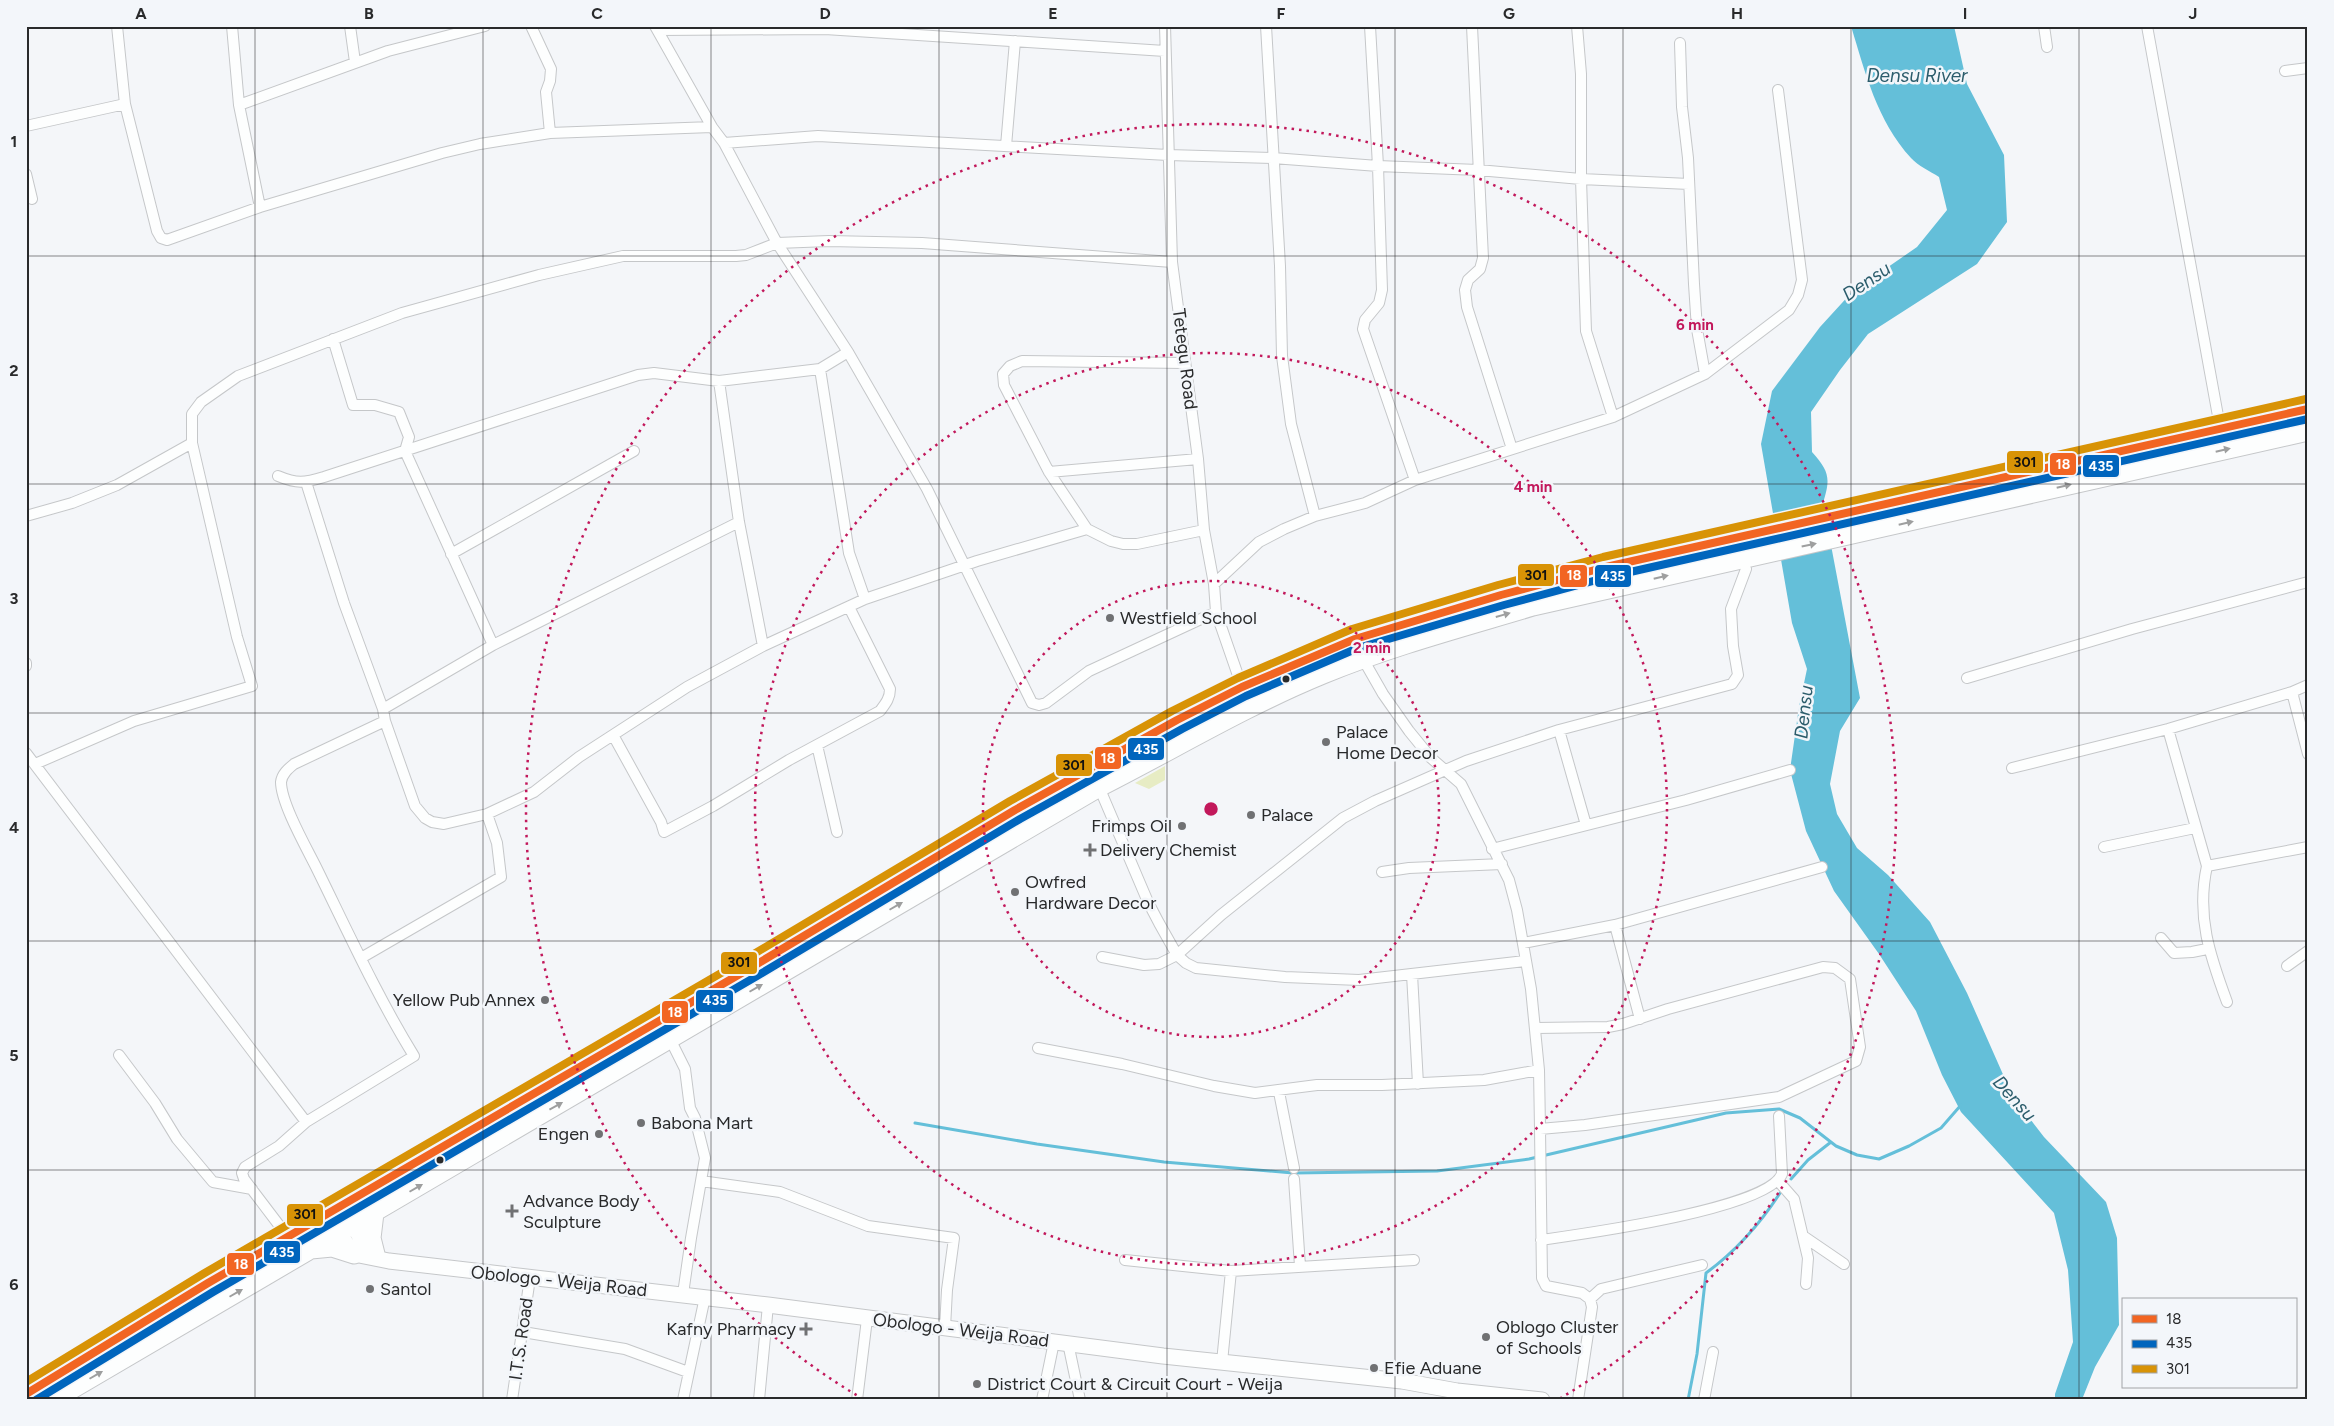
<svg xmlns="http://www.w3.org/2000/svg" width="2334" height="1426" font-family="Figtree,sans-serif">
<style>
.green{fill:#e7ecc4}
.water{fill:#64bfd9}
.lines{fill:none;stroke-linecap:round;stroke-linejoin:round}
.stream{stroke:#64bfd9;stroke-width:3}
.street-casing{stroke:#c5c7c9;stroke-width:12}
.secondary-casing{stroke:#c5c7c9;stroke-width:17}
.highway-casing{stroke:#c5c7c9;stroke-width:21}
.street{stroke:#fdfefe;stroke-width:10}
.secondary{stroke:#fdfefe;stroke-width:15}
.highway{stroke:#fdfefe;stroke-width:19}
.bus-1-casing{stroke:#f3f6fa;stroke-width:11}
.bus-2-casing{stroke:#f3f6fa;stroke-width:11}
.bus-3-casing{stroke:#f3f6fa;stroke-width:11}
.bus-1{stroke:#f26522;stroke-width:8}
.bus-2{stroke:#0065bd;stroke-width:8}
.bus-3{stroke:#d89306;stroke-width:8}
.oneway{fill:#9e9f9f}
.grid{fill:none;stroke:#292a2b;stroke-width:1;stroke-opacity:0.55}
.ring{fill:none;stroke:#c2185b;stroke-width:2.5;stroke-dasharray:2.5 5}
.poi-dot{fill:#707173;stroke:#f3f6fa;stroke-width:2}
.bus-dot{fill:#292a2b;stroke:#f3f6fa;stroke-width:2}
.labels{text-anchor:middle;stroke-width:5;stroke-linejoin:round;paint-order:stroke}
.street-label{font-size:18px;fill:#292a2b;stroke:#f3f6fa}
.poi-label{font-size:18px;fill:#292a2b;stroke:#f3f6fa;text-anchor:start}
.water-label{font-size:19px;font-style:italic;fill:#2c5d6c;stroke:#f3f6fa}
.centre{fill:#c2185b;stroke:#f3f6fa;stroke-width:2.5}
.ring-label{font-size:15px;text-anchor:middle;font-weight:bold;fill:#c2185b;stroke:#f3f6fa;stroke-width:5;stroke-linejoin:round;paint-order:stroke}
.line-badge{stroke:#f3f6fa;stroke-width:2}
.badge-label{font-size:14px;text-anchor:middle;font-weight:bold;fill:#fff}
.pale-badge-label{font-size:14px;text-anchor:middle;font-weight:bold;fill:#111}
.neatline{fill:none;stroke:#292a2b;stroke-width:2}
.grid-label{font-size:16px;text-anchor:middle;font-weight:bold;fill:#292a2b}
</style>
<rect width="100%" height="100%" fill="#f4f6f9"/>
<!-- green -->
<path class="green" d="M 1165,766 L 1165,780 L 1149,789 L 1135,783 Z"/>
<!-- water -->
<path class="water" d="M 1851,26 L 1954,26 L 1967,84 L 2004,155 L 2007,222 L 1977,264 L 1868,334 L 1840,370 L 1811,412 L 1812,452 C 1829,471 1831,478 1823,503 L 1860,698 L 1840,731 L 1830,784 L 1837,814 L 1857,848 L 1888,875 L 1930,922 L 1967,993 L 2013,1097 L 2044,1137 L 2106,1202 L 2117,1238 L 2119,1325 L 2095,1367 L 2083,1397 L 2084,1400 L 2055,1400 L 2055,1394 L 2073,1342 L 2068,1270 L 2054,1213 L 1961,1112 L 1942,1075 L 1916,1011 L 1879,954 L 1834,891 L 1806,831 L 1790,770 L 1799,707 L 1807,669 L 1792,623 L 1761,444 L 1772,391 L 1820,327 L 1852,292 L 1917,247 L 1947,210 L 1939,177 C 1930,171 1918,166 1911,158 C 1877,121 1865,72 1851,26 Z"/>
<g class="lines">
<!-- stream -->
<path class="stream" d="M 915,1123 L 1037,1144 L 1164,1162 L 1293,1173 L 1437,1171 L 1529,1159 L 1726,1113 L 1779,1109 L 1800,1118 L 1836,1146 L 1857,1155 L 1879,1159 L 1909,1146 L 1941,1128 L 1961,1105
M 1791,1179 L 1808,1160 L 1831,1142
M 1688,1400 L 1697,1354 L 1706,1273 C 1736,1251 1760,1224 1780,1193"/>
<defs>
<path id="street" d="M 232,26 L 239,105 L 260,207
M 350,26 L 355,62
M 531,26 L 551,69 L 550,81 L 546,92 L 550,133
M 655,26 L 712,127 L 724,143 L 777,243 L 848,352 L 927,489 L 1032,703 L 1039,705 L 1046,703 L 1089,671 L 1216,612
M 1165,26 L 1172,262 L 1198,459 L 1204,530 L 1214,584 L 1216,612 L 1242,687
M 1266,26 L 1280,266 L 1282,356 L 1291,424 L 1315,516
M 1370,26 L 1378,166 L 1382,290 L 1379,303 L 1365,320 L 1363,329 L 1415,480
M 1472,26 L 1483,258 L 1480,269 L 1468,280 L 1465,290 L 1467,307 L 1512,449
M 1577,26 L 1581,74 L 1581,179 L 1586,331 L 1613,417
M 2044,26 L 2047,47
M 2147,26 L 2220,427
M 658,30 L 825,29 L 1165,51
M 1680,43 L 1682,107 L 1688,158 L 1694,284 L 1697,329 L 1705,374
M 2285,71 L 2308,68
M 125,104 L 157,231 L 161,238 L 167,240 L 260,207 L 442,153 L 480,144 L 550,133 L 712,127
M 239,105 L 388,51 L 485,26
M 26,126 L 125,104 L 117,26
M 724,143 L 818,136 L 1168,155 L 1273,158 L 1378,166 L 1478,170 L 1581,179 L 1689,184
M 1006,146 L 1015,41
M 26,174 L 32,199
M 333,339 L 353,405 L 375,405 L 399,412 L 409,437 L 405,451 L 493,645
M 1185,363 L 1022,361 L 1010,366 L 1003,374 L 1004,385 L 1049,472 L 1087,529 L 1111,541 L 1123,544 L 1137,544 L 1204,530
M 820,369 L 849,553 L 865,599
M 719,381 L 739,522 L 763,646
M 1049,472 L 1198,459
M 278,476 C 297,484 304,483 324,477 L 638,375 L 654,373 L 719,381 L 820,369 L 848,352
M 306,482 L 344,603 L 383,709 L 385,721 L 415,806 L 425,818 L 432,822 L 444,824 L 487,814 L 534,792 L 579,757 L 687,687 L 763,646 L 865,599 L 977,561 L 1087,529
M 26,516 L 72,503 L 117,485 L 192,443 L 192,414 L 201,402 L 238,376 L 402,313 L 539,275 L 623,256 L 736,256 L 746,255 L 777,243 L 829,241 L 922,243 L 1172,262
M 451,554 L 634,451
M 1214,584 L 1259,542 L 1284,529 L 1315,516 L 1365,503 L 1415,480 L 1613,417 L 1705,374 L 1789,310 L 1798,295 L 1802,280 L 1778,90
M 1363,659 L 1383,694 L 1409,731 L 1431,758 L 1461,784 L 1509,880 L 1517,910 L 1531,989 L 1539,1070 L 1540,1129 L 1585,1125 L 1779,1097 L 1856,1061 L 1860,1047 L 1850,979 L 1835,968 L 1823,967 L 1668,1009 L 1623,1024 L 1608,1027 L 1536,1028
M 26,663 L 26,666
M 1967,678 L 2132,629 L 2308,582
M 2292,692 L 2308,754
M 383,709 L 493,645 L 739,522
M 2168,729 L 2207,866 C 2196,916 2210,956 2227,1002
M 1559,730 L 1586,825
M 613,735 L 661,822 L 664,832 L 713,806 L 789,760 L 880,711 C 886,703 890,698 890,689 L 849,607
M 817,745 L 837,832
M 26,753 L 306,1122
M 35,764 L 134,721 L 252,686 L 237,637 L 192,443
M 2012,768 L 2168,729 L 2292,692 L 2308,685
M 1099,787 L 1148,902 L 1159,923 L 1177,955 L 1186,963 L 1196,968 L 1285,977 L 1359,980 L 1525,961
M 2104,847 L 2195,828
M 1492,849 L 1686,800 L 1790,770
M 2207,866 L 2308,847
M 1382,872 L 1409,868 L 1502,864
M 1615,925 L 1640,1019
M 2161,938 L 2174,953 L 2192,952 L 2207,949
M 1523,943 L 1615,925 L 1822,867
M 1102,957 L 1144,965 L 1159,964 L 1177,955 L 1221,915 L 1343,818 L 1375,801 L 1466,761 L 1559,730 L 1732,684 L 1738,675 L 1733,646 L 1731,609 L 1746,569
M 361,958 L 501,877 L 497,843 L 487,814
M 2287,966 L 2308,951
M 1412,974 L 1418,1084
M 670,1039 L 685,1069 L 690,1108 L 695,1118 L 705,1158 L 691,1238 L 683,1294
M 1038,1048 L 1122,1064 L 1214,1086 L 1255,1093 L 1317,1085 L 1382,1085 L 1484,1080 L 1539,1070
M 119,1055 L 155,1103 L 177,1139 L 213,1182 L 252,1189
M 1279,1092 L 1294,1168
M 1540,1129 L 1542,1278 L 1546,1286 L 1582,1293 L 1590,1299 L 1592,1307 L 1578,1400
M 1294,1179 L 1300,1266
M 701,1181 L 780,1192 L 868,1226 L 954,1238 L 947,1290 L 945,1328
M 1779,1182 L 1794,1199 L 1808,1258 L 1806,1284
M 1803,1236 L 1844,1264
M 288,1237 L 244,1179 L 242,1173 L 245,1167 L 279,1146 L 306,1122 L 414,1056 C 377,996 347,930 316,867 C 306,847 281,803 281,782 C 282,774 288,769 294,764 L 385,721
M 1541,1240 C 1583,1234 1767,1209 1782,1174 L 1779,1116
M 1125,1260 L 1231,1271 L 1414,1260
M 1590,1299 L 1601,1289 L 1702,1265
M 523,1332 L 625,1349 L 688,1372
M 1068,1343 L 1080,1400
M 1222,1362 L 1231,1271
M 512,1400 L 530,1278
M 683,1400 L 705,1297
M 759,1400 L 768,1305
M 857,1400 L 867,1319
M 1042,1400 L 1054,1342
M 1704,1400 L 1713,1352"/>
<path id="secondary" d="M 341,1206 L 362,1240 L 376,1255
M 326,1215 L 354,1254 L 389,1261 L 768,1305 L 1163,1356 L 1402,1381 L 1457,1391 L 1542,1400"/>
<path id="highway" d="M 374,1213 L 371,1238 L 375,1254
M 311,1249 L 332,1247 L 354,1254
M 26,1394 L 208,1283 L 752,967 L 1015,810 L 1177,720 L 1242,687 L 1355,639 L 1501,595 L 1606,567 L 2308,409
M 53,1400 L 1099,787 C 1174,749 1245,706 1323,674 C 1391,646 1463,627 1533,606 L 2308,431"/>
</defs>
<!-- street casing -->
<use href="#street" class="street-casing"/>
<!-- secondary casing -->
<use href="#secondary" class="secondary-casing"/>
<!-- highway casing -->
<use href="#highway" class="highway-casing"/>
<!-- street -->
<use href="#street" class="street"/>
<!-- secondary -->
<use href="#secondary" class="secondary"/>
<!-- highway -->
<use href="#highway" class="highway"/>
<defs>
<path id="bus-1" d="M 26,1394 L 208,1283 L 752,967 L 1015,810 L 1177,720 L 1242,687 L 1355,639 L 1501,595 L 1606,567 L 2308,409"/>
<path id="bus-2" d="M 36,1400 L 213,1292 L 757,976 L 1020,819 L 1182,729 L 1246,696 L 1358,648 L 1504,605 L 1608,577 L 2308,419"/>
<path id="bus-3" d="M 26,1382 L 203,1274 L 747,958 L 1010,801 L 1172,711 L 1238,678 L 1352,629 L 1498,585 L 1603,557 L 2306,399"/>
</defs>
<!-- bus-1 casing -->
<use href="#bus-1" class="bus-1-casing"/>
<!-- bus-2 casing -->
<use href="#bus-2" class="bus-2-casing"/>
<!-- bus-3 casing -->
<use href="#bus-3" class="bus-3-casing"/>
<!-- bus-1 -->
<use href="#bus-1" class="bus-1"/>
<!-- bus-2 -->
<use href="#bus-2" class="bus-2"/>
<!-- bus-3 -->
<use href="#bus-3" class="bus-3"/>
</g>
<!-- one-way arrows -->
<defs><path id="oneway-solid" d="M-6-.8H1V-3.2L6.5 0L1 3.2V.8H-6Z" transform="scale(1.25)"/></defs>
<g class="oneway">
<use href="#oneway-solid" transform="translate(2223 450) rotate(-13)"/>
<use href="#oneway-solid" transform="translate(2064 486) rotate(-13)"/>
<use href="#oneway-solid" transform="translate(1906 523) rotate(-13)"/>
<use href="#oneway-solid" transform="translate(1809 545) rotate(-12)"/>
<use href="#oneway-solid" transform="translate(1661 577) rotate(-13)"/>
<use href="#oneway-solid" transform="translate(1503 615) rotate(-16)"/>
<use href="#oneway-solid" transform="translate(896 906) rotate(-30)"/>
<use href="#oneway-solid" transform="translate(756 988) rotate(-30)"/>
<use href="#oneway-solid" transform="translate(556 1106) rotate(-29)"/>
<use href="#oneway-solid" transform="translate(416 1188) rotate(-30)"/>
<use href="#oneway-solid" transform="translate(236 1293) rotate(-30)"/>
<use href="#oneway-solid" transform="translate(96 1375) rotate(-30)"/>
</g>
<!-- grid -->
<path class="grid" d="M 255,26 L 255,1400M 483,26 L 483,1400M 711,26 L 711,1400M 939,26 L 939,1400M 1167,26 L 1167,1400M 1395,26 L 1395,1400M 1623,26 L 1623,1400M 1851,26 L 1851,1400M 2079,26 L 2079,1400M 26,256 L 2308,256M 26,484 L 2308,484M 26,713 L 2308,713M 26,941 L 2308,941M 26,1170 L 2308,1170"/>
<!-- distance rings -->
<g class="ring">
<circle cx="1211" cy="809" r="228"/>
<circle cx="1211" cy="809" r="456"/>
<path d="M863 1399A685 685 0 1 1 1559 1399"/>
</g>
<!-- markers -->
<g class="poi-dot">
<circle cx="1110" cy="618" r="5"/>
<circle cx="1326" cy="742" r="5"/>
<circle cx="1251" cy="815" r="5"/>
<circle cx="1182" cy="826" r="5"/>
<path d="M1087.5 842.5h5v5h5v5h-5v5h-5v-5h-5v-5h5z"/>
<circle cx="1015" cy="892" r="5"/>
<circle cx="545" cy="1000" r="5"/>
<circle cx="641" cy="1123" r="5"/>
<circle cx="599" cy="1134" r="5"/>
<path d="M509.5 1203.5h5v5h5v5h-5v5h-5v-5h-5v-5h5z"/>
<circle cx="370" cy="1289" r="5"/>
<path d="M803.5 1321.5h5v5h5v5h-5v5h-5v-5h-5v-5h5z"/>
<circle cx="1486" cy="1337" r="5"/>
<circle cx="1374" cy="1368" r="5"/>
<circle cx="977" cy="1384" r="5"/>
</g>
<g class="bus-dot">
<circle cx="1286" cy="679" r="4.5"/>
<circle cx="440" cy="1160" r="4.5"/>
</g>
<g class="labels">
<!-- street labels -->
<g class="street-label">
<text transform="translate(1185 359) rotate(83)" y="6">Tetegu Road</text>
<text transform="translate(559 1281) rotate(6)" y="6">Obologo - Weija Road</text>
<text transform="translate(961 1330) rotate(7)" y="6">Obologo - Weija Road</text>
<text transform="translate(521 1339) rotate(-82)" y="6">I.T.S. Road</text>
</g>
<!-- poi labels -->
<g class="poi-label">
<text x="1120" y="624">Westfield School</text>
<text x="1336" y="738">Palace<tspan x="1336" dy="21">Home Decor</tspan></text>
<text x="1261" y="821">Palace</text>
<text x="1172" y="832" text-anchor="end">Frimps Oil</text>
<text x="1100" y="856">Delivery Chemist</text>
<text x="1025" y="888">Owfred<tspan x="1025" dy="21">Hardware Decor</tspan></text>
<text x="535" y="1006" text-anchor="end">Yellow Pub Annex</text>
<text x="651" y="1129">Babona Mart</text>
<text x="589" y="1140" text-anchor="end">Engen</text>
<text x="523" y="1207">Advance Body<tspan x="523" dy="21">Sculpture</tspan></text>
<text x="380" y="1295">Santol</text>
<text x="1496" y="1333">Oblogo Cluster<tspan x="1496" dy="21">of Schools</tspan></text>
<text x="796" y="1335" text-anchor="end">Kafny Pharmacy</text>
<text x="1384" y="1374">Efie Aduane</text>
<text x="987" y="1390">District Court &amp; Circuit Court - Weija</text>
</g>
<!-- water labels -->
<g class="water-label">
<text x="1917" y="82">Densu River</text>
<text transform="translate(1866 281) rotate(-34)" y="7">Densu</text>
<text transform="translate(1803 712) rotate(-84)" y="7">Densu</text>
<text transform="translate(2015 1098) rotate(48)" y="7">Densu</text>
</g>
</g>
<circle cx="1211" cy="809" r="8" class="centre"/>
<g class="ring-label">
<text x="1695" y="330">6 min</text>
<text x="1533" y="492">4 min</text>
<text x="1372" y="653">2 min</text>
</g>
<g class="line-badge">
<rect x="2006" y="450" width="38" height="24" rx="5" fill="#d89306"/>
<rect x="2049" y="452" width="28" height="24" rx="5" fill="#f26522"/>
<rect x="2082" y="454" width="38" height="24" rx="5" fill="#0065bd"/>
<rect x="1517" y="563" width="38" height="24" rx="5" fill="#d89306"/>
<rect x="1559" y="564" width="29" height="24" rx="5" fill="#f26522"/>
<rect x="1594" y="564" width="38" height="24" rx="5" fill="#0065bd"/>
<rect x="1127" y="737" width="38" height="24" rx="5" fill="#0065bd"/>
<rect x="1094" y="746" width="28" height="24" rx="5" fill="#f26522"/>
<rect x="1055" y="753" width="38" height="24" rx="5" fill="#d89306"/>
<rect x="720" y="951" width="38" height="24" rx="5" fill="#d89306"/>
<rect x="695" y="989" width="39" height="24" rx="5" fill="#0065bd"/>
<rect x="661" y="1000" width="28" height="24" rx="5" fill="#f26522"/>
<rect x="286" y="1203" width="38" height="24" rx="5" fill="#d89306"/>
<rect x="263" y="1240" width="38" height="24" rx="5" fill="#0065bd"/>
<rect x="226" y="1252" width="29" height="24" rx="5" fill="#f26522"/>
</g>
<g class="badge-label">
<text x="2063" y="469">18</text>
<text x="2101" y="471">435</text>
<text x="1574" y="580">18</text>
<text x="1613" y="581">435</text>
<text x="1146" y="754">435</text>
<text x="1108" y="763">18</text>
<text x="715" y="1005">435</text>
<text x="675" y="1017">18</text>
<text x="282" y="1257">435</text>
<text x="241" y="1269">18</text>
</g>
<g class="pale-badge-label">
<text x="2025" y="467">301</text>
<text x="1536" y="580">301</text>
<text x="1074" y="770">301</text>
<text x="739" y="967">301</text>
<text x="305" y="1219">301</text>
</g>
<!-- border -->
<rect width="2334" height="1426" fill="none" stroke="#f3f6fa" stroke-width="55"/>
<!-- legend -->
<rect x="2122" y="1298" width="175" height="90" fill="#f3f6fa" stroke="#a2a4a7"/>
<rect x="2132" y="1315" width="25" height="8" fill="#f26522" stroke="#a2a4a7"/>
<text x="2166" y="1324" font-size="15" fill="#292a2b">18</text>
<rect x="2132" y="1340" width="25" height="8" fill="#0065bd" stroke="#a2a4a7"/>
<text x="2166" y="1348" font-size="15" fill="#292a2b">435</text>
<rect x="2132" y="1365" width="25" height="8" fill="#d89306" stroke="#a2a4a7"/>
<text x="2166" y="1374" font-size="15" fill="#292a2b">301</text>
<rect x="28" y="28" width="2278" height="1370" class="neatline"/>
<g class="grid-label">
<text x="141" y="19">A</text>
<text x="369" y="19">B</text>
<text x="597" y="19">C</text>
<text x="825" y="19">D</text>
<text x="1053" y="19">E</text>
<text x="1281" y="19">F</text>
<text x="1509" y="19">G</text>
<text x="1737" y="19">H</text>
<text x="1965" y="19">I</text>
<text x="2193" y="19">J</text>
<text x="14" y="147">1</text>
<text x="14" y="376">2</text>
<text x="14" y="604">3</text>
<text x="14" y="833">4</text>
<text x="14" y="1061">5</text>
<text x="14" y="1290">6</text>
</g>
</svg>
